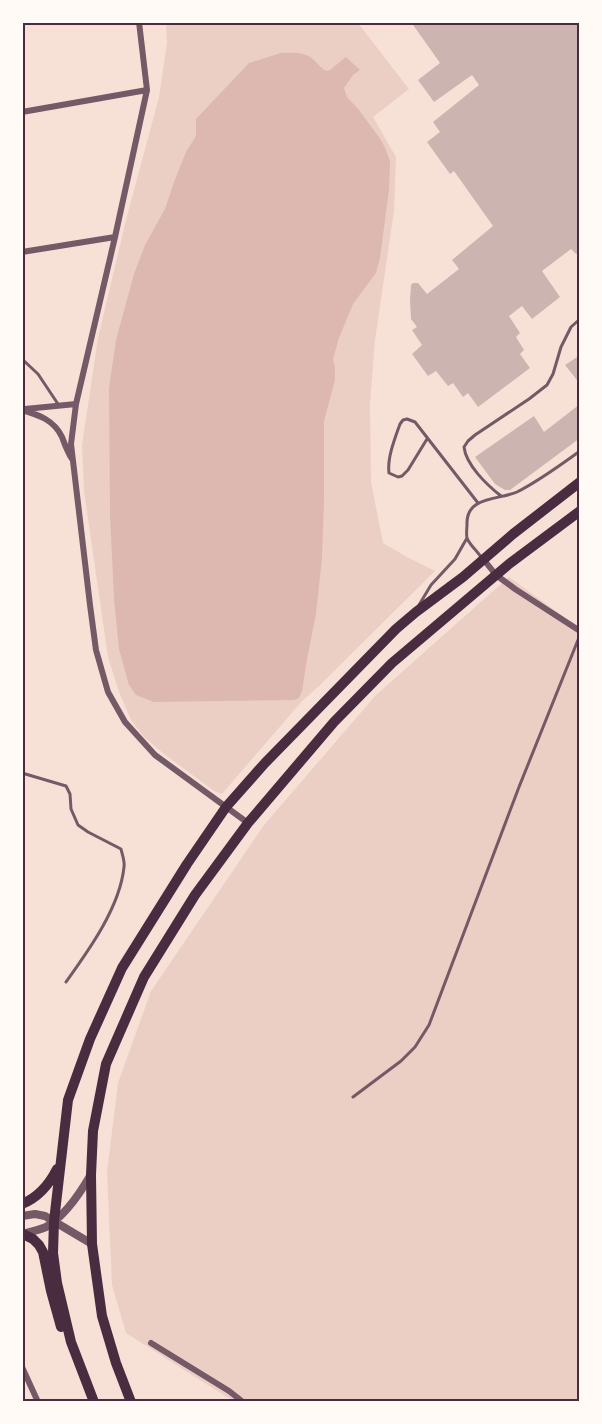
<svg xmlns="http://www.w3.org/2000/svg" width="602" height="1424" font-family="Signika,sans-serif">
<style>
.green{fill:#ebcfc5}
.water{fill:#dcb8b0}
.building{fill:#ccb4b1}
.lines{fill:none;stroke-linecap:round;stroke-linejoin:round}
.service{stroke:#755966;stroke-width:3}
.minor{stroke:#755966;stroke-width:6}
.tertiary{stroke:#755966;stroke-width:8}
.primary{stroke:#4a2c40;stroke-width:10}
.neatline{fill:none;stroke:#4a2c40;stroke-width:2}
</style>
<rect width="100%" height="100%" fill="#f7e1d7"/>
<!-- green -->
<path class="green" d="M 166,23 L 358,23 L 409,89 L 373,117 L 396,157 L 394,211 L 375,340 L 370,404 L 371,482 L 383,543 L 407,557 L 435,571 L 319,686 L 302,701 L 222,794 L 214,791 L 164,754 L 144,737 L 131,720 L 119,692 L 108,657 L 84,491 L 82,445 L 98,338 L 126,220 L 159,97 L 167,43 Z
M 509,577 L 579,628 L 579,1401 L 233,1401 L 126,1333 L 112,1285 L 107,1172 L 118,1083 L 151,991 L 264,825 L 376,695 Z"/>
<!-- water -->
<path class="water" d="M 281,53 C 294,53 305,51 315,61 C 319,65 321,68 326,71 L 330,70 L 346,57 L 360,70 L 353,75 L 344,88 L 347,97 L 359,110 L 381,140 L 386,150 L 390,161 L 389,190 L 380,258 L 376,273 L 353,304 L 339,338 L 333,359 L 335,368 L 335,380 L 324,421 L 324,500 L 322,558 L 316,614 L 307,659 L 302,691 L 299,698 L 294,700 L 154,702 L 136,695 L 129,685 L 119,649 L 114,599 L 110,516 L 109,388 L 116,340 L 134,274 L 145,245 L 165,209 L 174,182 L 186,152 L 196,136 L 196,119 L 249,63 Z"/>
<!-- building -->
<path class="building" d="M 411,22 L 580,22 L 580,252 L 576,254 L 571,249 L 542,271 L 560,297 L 532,319 L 522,306 L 509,316 L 520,333 L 516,337 L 524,350 L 520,354 L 530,368 L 478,407 L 468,393 L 463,397 L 453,383 L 448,386 L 436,371 L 428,376 L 412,354 L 422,345 L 412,330 L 417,327 L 411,319 L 410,301 L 411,285 L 413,283 L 418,283 L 427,294 L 459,269 L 452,260 L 493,226 L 454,171 L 450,174 L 427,142 L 440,132 L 433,122 L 479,85 L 472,75 L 434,102 L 418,80 L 440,63 Z
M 580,355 L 580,384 L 565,365 Z
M 580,404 L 580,438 L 510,490 L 505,490 L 495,484 L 475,457 L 534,416 L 544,432 Z"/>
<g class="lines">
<!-- service -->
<path class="service" d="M 22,359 L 38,374 L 58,404
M 427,439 L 408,470 L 402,476 L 398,477 L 389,473 C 387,458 395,438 400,424 L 403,420 L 407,419 L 415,422 L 478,503
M 501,496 C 487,485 466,465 464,447 L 468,441 L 475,435 L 529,399 L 547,385 L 553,374 L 561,347 L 571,327 L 580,319
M 481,557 C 477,551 469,544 467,538 C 466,534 467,528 467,524 C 466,496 499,500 517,492 C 539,481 559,466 580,451
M 419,605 L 431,585 L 455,559 L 467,538
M 22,773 L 66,786 L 70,794 L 71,809 L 78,825 L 88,832 L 121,849 C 122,854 125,861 124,867 C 120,907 89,950 66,982
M 353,1097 L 401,1061 L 415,1047 L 429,1025 L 519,787 L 580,635"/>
<!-- minor -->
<path class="minor" d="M 139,22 L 147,90 L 115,237 L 76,404 L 71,444 L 90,605 L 96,650 L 108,692 L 125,722 L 155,755 L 248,823
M 22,112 L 147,90
M 22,252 L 115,237
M 25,409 L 76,404
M 22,410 C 39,415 54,420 62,437 C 65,445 67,451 72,459
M 484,560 L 496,575 L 515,589 L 580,631
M 151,1343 L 229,1391 L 243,1402
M 22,1367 L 38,1402"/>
<!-- tertiary -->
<path class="tertiary" d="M 22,1216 L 35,1214 L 45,1216 L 92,1244
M 22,1234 C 30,1232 39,1230 46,1227 C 65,1216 79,1195 90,1176"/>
<!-- primary -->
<path class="primary" d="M 22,1204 C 39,1197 49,1185 57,1169
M 23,1234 L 33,1239 L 39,1245 L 43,1252 L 51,1291 L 61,1327
M 94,1402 L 71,1342 L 57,1283 L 53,1253 L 54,1221 L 68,1100 L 90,1039 L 122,968 L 187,864 L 226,807 L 265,763 L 396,629 L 416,612 L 463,577 L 513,534 L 580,482
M 131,1402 L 116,1363 L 102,1316 L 92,1244 L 91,1175 L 93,1131 L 106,1064 L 144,977 L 195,895 L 248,823 L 334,722 L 392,663 L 509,564 L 580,511"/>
</g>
<!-- border -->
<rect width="602" height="1424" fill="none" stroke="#fffaf5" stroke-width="48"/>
<rect x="24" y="24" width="554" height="1376" class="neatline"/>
</svg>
